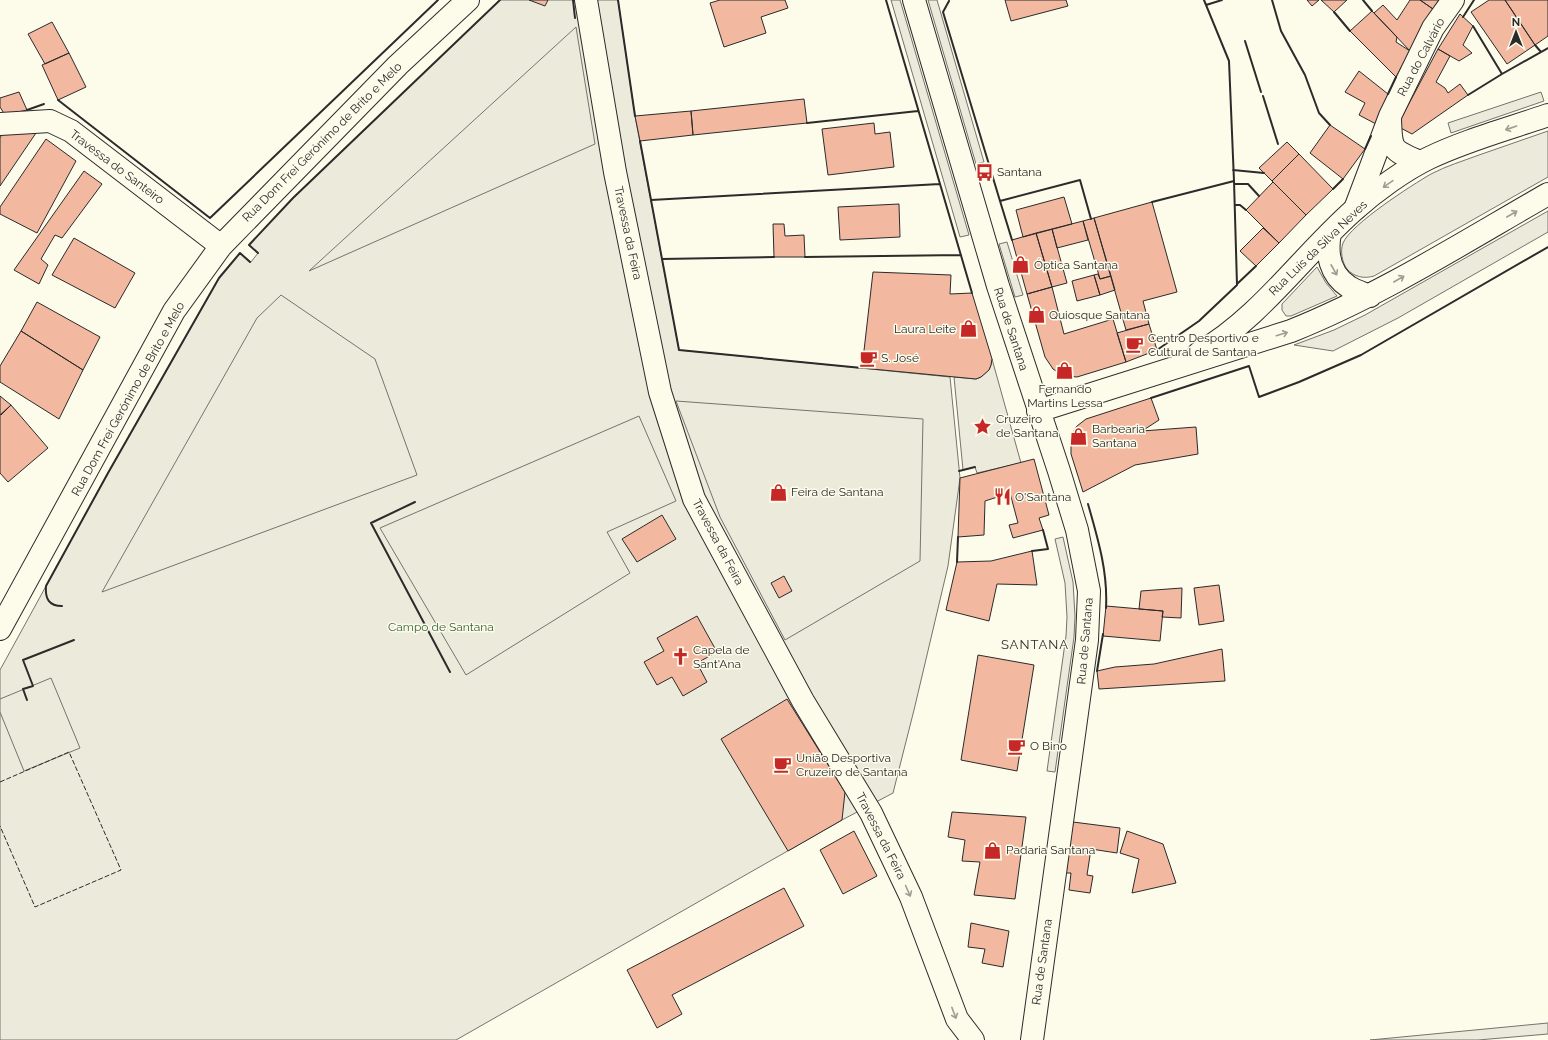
<svg xmlns="http://www.w3.org/2000/svg" width="1548" height="1040" font-family="Raleway,sans-serif">
<style>
.green{fill:#ecebdb;stroke:#74746e}
.parking{fill:#eceadb;stroke:#74746e}
.building{fill:#f2b8a0;stroke:#2b2b2b}
.lines{fill:none;stroke-linecap:round;stroke-linejoin:round}
.street-casing{stroke:#2b2b2b;stroke-width:24}
.secondary-casing{stroke:#2b2b2b;stroke-width:24}
.street{stroke:#fdfbea;stroke-width:22}
.secondary{stroke:#fdfbea;stroke-width:22}
.fence{stroke:#2b2b2b;stroke-width:1;stroke-dasharray:5 2;stroke-linecap:butt}
.wall{stroke:#2b2b2b;stroke-width:2}
.oneway{stroke:#9e9d94}
.labels{text-anchor:middle;stroke-width:3;stroke-linejoin:round;paint-order:stroke}
.street-label{font-size:12px;fill:#2b2b2b;stroke:#fdfbea}
.poi-label{font-size:12px;fill:#2b2b2b;stroke:#fdfbea;text-anchor:start}
.park-label{font-size:12px;fill:#34623c;stroke:#fdfbea}
.neighbourhood-label{font-size:13px;letter-spacing:1px;fill:#2b2b2b;stroke:#fdfbea}
</style>
<rect width="100%" height="100%" fill="#fdfbea"/>
<!-- green -->
<path class="green" d="M 500,0 L 618,0 L 635,116 L 679,350 L 950,377 L 960,478 L 948,566 L 914,710 L 893,793 L 842,820 L 456,1040 L 0,1040 L 0,670 L 108,473 L 219,278 L 240,253 L 251,262 L 258,253 L 249,245 L 293,198 Z
M 1548,131 L 1548,177 L 1374,276 C 1364,279 1354,277 1347,269 C 1342,262 1340,251 1343,243 C 1351,224 1412,185 1431,174 C 1446,166 1463,161 1479,155 C 1502,147 1525,139 1548,131 Z
M 1317,267 L 1326,283 L 1337,296 L 1291,316 L 1286,316 L 1282,310 L 1282,304 Z"/>
<!-- parking -->
<path class="parking" d="M 891,0 L 900,0 L 969,235 L 960,237 Z
M 928,0 L 937,0 L 984,162 L 976,164 Z
M 576,27 L 595,144 L 309,271 Z
M 1541,92 L 1544,101 L 1451,133 L 1448,123 Z
M 1548,211 L 1548,232 L 1398,318 L 1333,351 L 1294,345 L 1334,330 L 1365,315 Z
M 1007,242 L 1023,295 L 1015,297 L 999,244 Z
M 281,295 L 375,359 L 417,475 L 102,592 L 257,318 Z
M 992,359 L 1021,463 L 977,473 L 975,467 L 963,470 L 954,377 L 976,379 L 981,377 L 989,370 L 991,365 Z
M 676,401 L 923,419 L 920,561 L 785,640 L 720,517 Z
M 639,416 L 676,501 L 607,532 L 630,573 L 466,675 L 380,528 Z
M 1063,537 L 1073,582 L 1075,616 L 1074,637 L 1055,772 L 1047,771 L 1066,636 L 1067,617 L 1065,583 L 1055,539 Z
M 51,678 L 80,748 L 24,771 L 0,712 L 0,699 Z
M 1548,1023 L 1548,1034 L 1478,1040 L 1370,1040 Z"/>
<!-- building -->
<path class="building" d="M 529,0 L 548,0 L 545,6 Z
M 720,0 L 785,0 L 788,8 L 761,17 L 766,33 L 724,47 L 710,3 Z
M 1005,0 L 1066,0 L 1068,6 L 1011,21 Z
M 1307,0 L 1319,0 L 1312,6 Z
M 1321,0 L 1347,0 L 1334,12 Z
M 1410,0 L 1420,0 L 1433,9 L 1410,51 L 1374,13 L 1383,5 L 1397,20 Z
M 1420,0 L 1439,0 L 1433,9 Z
M 1489,0 L 1505,0 L 1535,45 L 1507,64 L 1471,12 Z
M 1505,0 L 1548,0 L 1548,36 L 1535,45 Z
M 1372,11 L 1397,37 L 1396,42 L 1410,51 L 1396,77 L 1350,31 Z
M 1460,14 L 1473,26 L 1463,45 L 1472,53 L 1459,61 L 1438,49 Z
M 52,22 L 69,53 L 45,64 L 28,34 Z
M 1438,49 L 1450,56 L 1436,82 L 1445,88 L 1448,93 L 1460,84 L 1468,95 L 1412,134 L 1397,126 Z
M 69,53 L 86,87 L 58,100 L 42,65 Z
M 1359,71 L 1388,94 L 1376,124 L 1359,115 L 1365,103 L 1345,92 Z
M 19,92 L 27,110 L 5,115 L 0,107 L 0,98 Z
M 804,99 L 807,123 L 693,135 L 691,111 Z
M 691,111 L 693,135 L 640,141 L 635,116 Z
M 874,123 L 875,134 L 890,132 L 894,167 L 828,175 L 822,129 Z
M 1330,125 L 1365,149 L 1343,179 L 1310,153 Z
M 5,129 L 36,133 L 0,186 L 0,138 Z
M 46,139 L 76,161 L 37,233 L 0,214 L 0,207 Z
M 1287,142 L 1299,154 L 1272,181 L 1259,168 Z
M 1299,154 L 1333,189 L 1306,215 L 1272,181 Z
M 84,171 L 102,184 L 62,238 L 55,235 L 41,259 L 48,265 L 39,284 L 14,270 Z
M 1273,182 L 1306,215 L 1279,243 L 1246,210 Z
M 1064,197 L 1072,224 L 1023,237 L 1016,210 Z
M 1152,202 L 1177,292 L 1143,301 L 1149,324 L 1126,330 L 1094,218 Z
M 899,204 L 900,237 L 840,240 L 838,207 Z
M 1094,218 L 1111,276 L 1100,279 L 1083,221 Z
M 1083,221 L 1088,240 L 1057,248 L 1052,229 Z
M 773,224 L 784,224 L 785,236 L 804,235 L 805,257 L 774,257 Z
M 1263,228 L 1279,243 L 1256,266 L 1240,251 Z
M 1052,229 L 1067,283 L 1052,287 L 1036,233 Z
M 1036,233 L 1052,287 L 1027,294 L 1012,240 Z
M 74,238 L 135,273 L 115,308 L 52,275 Z
M 873,272 L 951,275 L 950,294 L 972,293 L 992,359 L 991,365 L 989,370 L 981,377 L 976,379 L 862,368 Z
M 1098,274 L 1100,279 L 1111,276 L 1115,290 L 1100,295 L 1094,275 Z
M 1094,275 L 1100,295 L 1077,301 L 1072,281 Z
M 1052,287 L 1064,334 L 1113,319 L 1126,362 L 1077,377 L 1067,376 L 1059,373 L 1053,369 L 1045,357 L 1027,294 Z
M 37,302 L 100,337 L 83,370 L 21,331 Z
M 1149,324 L 1157,350 L 1126,362 L 1117,333 Z
M 21,331 L 83,370 L 59,419 L 0,382 L 0,366 Z
M 0,396 L 11,405 L 1,415 L 0,414 Z
M 1151,398 L 1159,420 L 1142,431 L 1196,427 L 1198,454 L 1135,465 L 1083,492 L 1071,454 L 1071,435 L 1077,426 L 1086,419 Z
M 11,405 L 48,448 L 8,482 L 0,473 L 0,415 Z
M 1034,459 L 1049,515 L 1039,518 L 1043,530 L 1013,538 L 1009,525 L 1018,523 L 1010,493 L 985,501 L 984,535 L 958,537 L 960,478 Z
M 662,515 L 676,539 L 637,562 L 622,539 Z
M 1032,551 L 1037,585 L 997,584 L 989,621 L 946,610 L 957,562 L 991,561 Z
M 784,576 L 792,591 L 779,598 L 771,583 Z
M 1219,585 L 1224,621 L 1199,625 L 1194,588 Z
M 1182,588 L 1181,618 L 1162,617 L 1163,611 L 1139,609 L 1141,591 Z
M 1106,606 L 1163,611 L 1160,641 L 1103,636 Z
M 697,616 L 717,652 L 697,663 L 707,682 L 683,696 L 672,677 L 657,685 L 644,662 L 664,651 L 657,638 Z
M 1222,649 L 1225,681 L 1099,689 L 1097,671 L 1115,667 L 1154,664 Z
M 978,655 L 1034,665 L 1017,771 L 961,760 Z
M 787,699 L 845,792 L 842,820 L 788,851 L 721,739 Z
M 952,812 L 1026,817 L 1015,899 L 974,895 L 980,862 L 962,861 L 965,840 L 948,837 Z
M 1073,822 L 1120,828 L 1117,853 L 1091,849 L 1087,875 L 1093,876 L 1090,893 L 1069,890 L 1071,873 L 1066,873 Z
M 854,831 L 877,876 L 843,894 L 820,850 Z
M 1127,831 L 1163,844 L 1176,883 L 1132,893 L 1139,859 L 1120,853 Z
M 784,888 L 804,926 L 672,995 L 682,1014 L 657,1028 L 627,970 Z
M 971,923 L 1009,931 L 1003,967 L 982,963 L 985,949 L 968,947 Z"/>
<g class="lines">
<defs>
<path id="street" d="M 586,0 L 615,172 L 660,392 L 694,499 L 803,701 L 871,813 L 911,897 L 957,1019 L 973,1040
M 1390,119 C 1391,150 1391,150 1420,162
M 0,124 L 50,121 L 71,131 L 221,246
M 1355,209 L 1390,116 L 1433,28 L 1453,0
M 0,629 L 174,311 L 221,246 L 398,65 L 468,0"/>
<path id="secondary" d="M 914,0 L 998,286 L 1059,471 L 1077,530 L 1089,591 L 1087,640 L 1032,1040
M 1330,233 C 1326,254 1330,275 1349,287 C 1355,291 1363,293 1370,296
M 1199,353 C 1260,318 1302,256 1354,210 C 1374,192 1404,170 1429,158 C 1466,140 1508,129 1548,115
M 1038,411 L 1291,331 C 1381,295 1464,242 1548,194"/>
</defs>
<!-- street casing -->
<use href="#street" class="street-casing"/>
<!-- secondary casing -->
<use href="#secondary" class="secondary-casing"/>
<!-- street -->
<use href="#street" class="street"/>
<!-- secondary -->
<use href="#secondary" class="secondary"/>
<!-- fence -->
<path class="fence" d="M 0,782 L 69,752 L 121,870 L 35,907 L 0,826"/>
<!-- wall -->
<path class="wall" d="M 573,0 L 575,18
M 618,0 L 635,116
M 886,0 L 972,293
M 1204,0 L 1229,61 L 1234,181
M 1272,0 L 1281,31 L 1305,75 L 1319,113 L 1330,125
M 1363,0 L 1372,11
M 949,1 L 943,12 L 1000,201
M 1206,5 L 1222,0
M 1334,12 L 1350,31
M 1463,17 L 1474,0
M 1473,26 L 1502,74
M 1245,41 L 1261,92
M 1535,45 L 1541,52
M 1388,94 L 1396,77
M 1468,95 L 1502,74 L 1548,48
M 1263,96 L 1278,144
M 58,100 L 210,218 L 438,0
M 27,110 L 44,104
M 807,123 L 918,111
M 640,141 L 679,350 L 862,368
M 1365,149 L 1371,136
M 1233,170 L 1264,173
M 1234,184 L 1248,184 L 1259,196
M 1333,189 L 1343,179
M 651,200 L 940,184
M 1152,202 L 1234,181 L 1237,285 L 1199,321 L 1157,350
M 1235,205 L 1240,205 L 1246,210
M 1012,240 L 1000,201 L 1080,180 L 1091,219
M 258,253 L 249,245 L 293,198 L 500,0
M 805,257 L 961,255
M 662,259 L 774,257
M 1237,284 L 1256,266
M 1151,398 L 1249,366 L 1259,397 L 1299,382 L 1361,355 L 1548,247
M 959,471 L 975,467
M 415,502 L 371,523 L 450,672
M 1088,504 C 1098,539 1108,572 1106,608
M 1032,551 L 1048,549 L 1043,530
M 957,562 L 958,537
M 62,606 C 49,606 45,599 46,586 L 108,473 L 219,278 L 240,253 L 250,262
M 1097,671 L 1103,634
M 27,700 L 23,689 L 33,686 L 23,660 L 74,640"/>
</g>
<!-- one-way arrows -->
<defs><path id="oneway-shaft" d="M-6 0H5M1.5-3L5.5 0L1.5 3" fill="none" stroke-width="1.6" stroke-linecap="round" stroke-linejoin="round"/></defs>
<g class="oneway">
<use href="#oneway-shaft" transform="translate(1511 128) rotate(161)"/>
<use href="#oneway-shaft" transform="translate(1388 184) rotate(145)"/>
<use href="#oneway-shaft" transform="translate(1512 214) rotate(-30)"/>
<use href="#oneway-shaft" transform="translate(1334 270) rotate(61)"/>
<use href="#oneway-shaft" transform="translate(1399 279) rotate(-30)"/>
<use href="#oneway-shaft" transform="translate(1282 334) rotate(-17)"/>
<use href="#oneway-shaft" transform="translate(908 891) rotate(66)"/>
<use href="#oneway-shaft" transform="translate(954 1013) rotate(69)"/>
</g>
<!-- icons -->
<defs>
<symbol id="bus-bare" viewBox="-9 -9 18 18"><path d="M-5-6H5V4H4V6H2V4H-2V6H-4V4H-5ZM-3.5-4V0h7V-4ZM-3.5 1.2v1.5H-2V1.2ZM2 1.2v1.5H3.5V1.2Z" fill="#c62828" stroke="#fdfbea" stroke-width="2.5" paint-order="stroke"/></symbol>
<symbol id="shop-bare" viewBox="-9 -9 18 18"><path d="M-5-2.5h2.3a2.7 3.5 0 0 1 5.4 0H5L5.5 6h-11ZM-1.5-2.5h3a1.5 2.3 0 0 0-3 0Z" fill="#c62828" stroke="#fdfbea" stroke-width="2.5" paint-order="stroke"/></symbol>
<symbol id="cafe-bare" viewBox="-9 -9 18 18"><path d="M-5.5-4.5H6V0H3Q3 3.5 0 3.5H-2.5Q-5.5 3.5-5.5 0ZM3-3.2v2h1.7v-2ZM-6 4.5H4V6H-6Z" fill="#c62828" stroke="#fdfbea" stroke-width="2.5" paint-order="stroke"/></symbol>
<symbol id="sight-bare" viewBox="-9 -9 18 18"><path d="M0-6L1.8-2.2L6-1.7L2.9 1.2L3.7 5.4L0 3.3L-3.7 5.4L-2.9 1.2L-6-1.7L-1.8-2.2Z" fill="#c62828" stroke="#fdfbea" stroke-width="2.5" paint-order="stroke"/></symbol>
<symbol id="restaurant-bare" viewBox="-9 -9 18 18"><path d="M-5-6h1v4h1v-4h1v4h1v-4h1v5L-1.5 .5V6h-2V.5L-5-1ZM5-6V6H3V1.5H1.5Q1.5-4 5-6Z" fill="#c62828" stroke="#fdfbea" stroke-width="2.5" paint-order="stroke"/></symbol>
<symbol id="church-bare" viewBox="-9 -9 18 18"><path d="M-1.2-6h2.4v3.5h3.3v2.4h-3.3V6h-2.4V-.1h-3.3v-2.4h3.3Z" fill="#c62828" stroke="#fdfbea" stroke-width="2.5" paint-order="stroke"/></symbol>
</defs>
<g fill-rule="evenodd">
<use href="#bus-bare" x="972" y="160" width="25" height="25"/>
<use href="#shop-bare" x="1008" y="252" width="25" height="25"/>
<use href="#shop-bare" x="1024" y="302" width="25" height="25"/>
<use href="#shop-bare" x="956" y="316" width="25" height="25"/>
<use href="#cafe-bare" x="1122" y="332" width="25" height="25"/>
<use href="#cafe-bare" x="856" y="346" width="25" height="25"/>
<use href="#shop-bare" x="1052" y="358" width="25" height="25"/>
<use href="#sight-bare" x="970" y="414" width="25" height="25"/>
<use href="#shop-bare" x="1066" y="424" width="25" height="25"/>
<use href="#shop-bare" x="766" y="480" width="25" height="25"/>
<use href="#restaurant-bare" x="990" y="484" width="25" height="25"/>
<use href="#church-bare" x="668" y="644" width="25" height="25"/>
<use href="#cafe-bare" x="1004" y="734" width="25" height="25"/>
<use href="#cafe-bare" x="770" y="752" width="25" height="25"/>
<use href="#shop-bare" x="980" y="838" width="25" height="25"/>
</g>
<g class="labels">
<!-- street labels -->
<g class="street-label">
<text transform="translate(1421 57) rotate(-62)" y="4">Rua do Calvário</text>
<text transform="translate(322 142) rotate(-45)" y="4">Rua Dom Frei Gerónimo de Brito e Melo</text>
<text transform="translate(117 167) rotate(37)" y="4">Travessa do Santeiro</text>
<text transform="translate(628 233) rotate(78)" y="4">Travessa da Feira</text>
<text transform="translate(1318 248) rotate(-44)" y="4">Rua Luís da Silva Neves</text>
<text transform="translate(1011 329) rotate(72)" y="4">Rua de Santana</text>
<text transform="translate(128 399) rotate(-61)" y="4">Rua Dom Frei Gerónimo de Brito e Melo</text>
<text transform="translate(718 542) rotate(62)" y="4">Travessa da Feira</text>
<text transform="translate(1085 641) rotate(-85)" y="4">Rua de Santana</text>
<text transform="translate(881 836) rotate(63)" y="4">Travessa da Feira</text>
<text transform="translate(1042 962) rotate(-82)" y="4">Rua de Santana</text>
</g>
<!-- poi labels -->
<g class="poi-label">
<text x="997" y="176">Santana</text>
<text x="1034" y="269">Óptica Santana</text>
<text x="1049" y="319">Quiosque Santana</text>
<text x="956" y="333" text-anchor="end">Laura Leite</text>
<text x="1148" y="342">Centro Desportivo e<tspan x="1148" dy="14">Cultural de Santana</tspan></text>
<text x="881" y="362">S. José</text>
<text x="1065" y="393" text-anchor="middle">Fernando<tspan x="1065" dy="14">Martins Lessa</tspan></text>
<text x="996" y="423">Cruzeiro<tspan x="996" dy="14">de Santana</tspan></text>
<text x="1092" y="433">Barbearia<tspan x="1092" dy="14">Santana</tspan></text>
<text x="791" y="496">Feira de Santana</text>
<text x="1015" y="501">O'Santana</text>
<text x="693" y="654">Capela de<tspan x="693" dy="14">Sant'Ana</tspan></text>
<text x="1030" y="750">O Bino</text>
<text x="796" y="762">União Desportiva<tspan x="796" dy="14">Cruzeiro de Santana</tspan></text>
<text x="1006" y="854">Padaria Santana</text>
</g>
<!-- park labels -->
<g class="park-label">
<text x="441" y="631">Campo de Santana</text>
</g>
<!-- neighbourhood labels -->
<g class="neighbourhood-label">
<text x="1035" y="649">SANTANA</text>
</g>
</g>
<!-- north arrow -->
<g transform="translate(1516 32)" stroke="#fdfbea" stroke-width="3" paint-order="stroke">
<path d="M0-3L7 15L0 10L-7 15Z" fill="#2b2b2b"/>
<text y="-6" font-size="11" font-weight="bold" text-anchor="middle" fill="#2b2b2b">N</text>
</g>
</svg>
